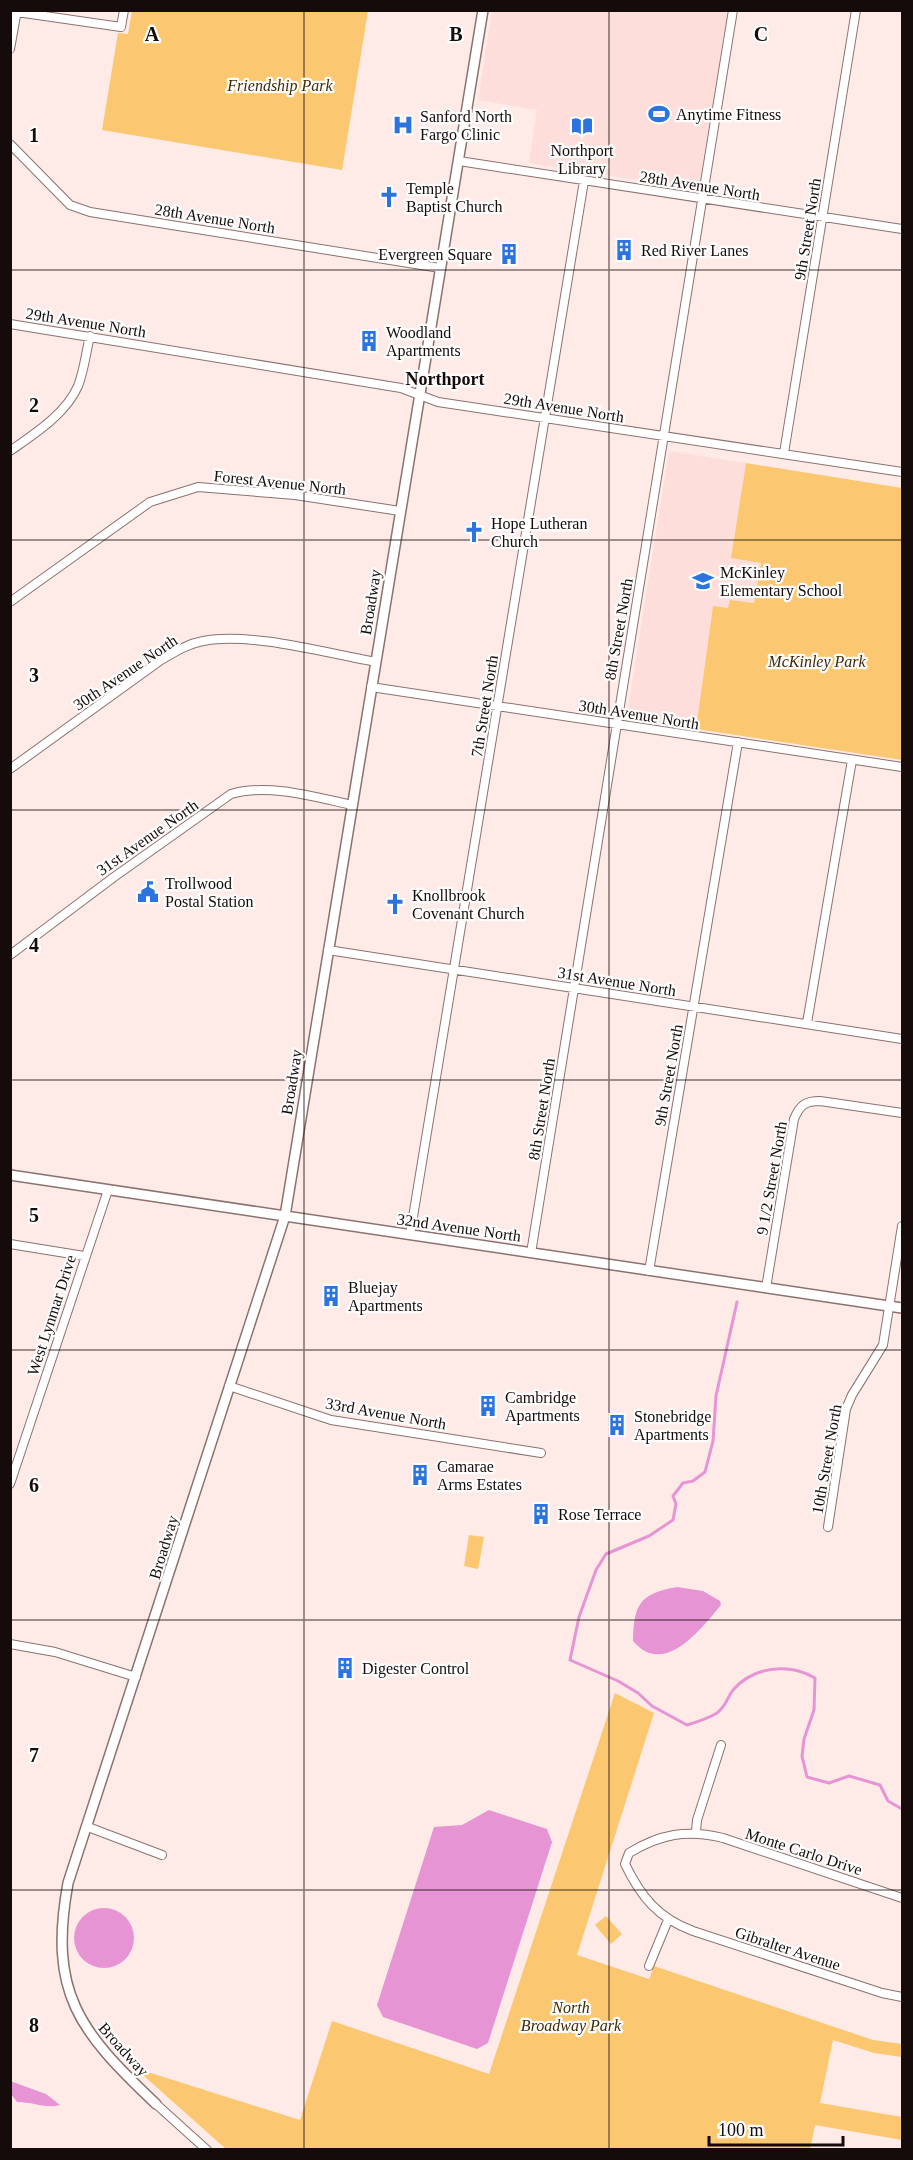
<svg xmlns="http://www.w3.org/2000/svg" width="913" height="2160" font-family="'Times New Roman',serif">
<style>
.built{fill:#fededa}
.green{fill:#fbc770}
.water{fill:#e794d4}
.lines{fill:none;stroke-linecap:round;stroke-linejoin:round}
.stream{stroke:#e794d4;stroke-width:3}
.minor-casing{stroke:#8c716e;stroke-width:10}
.tertiary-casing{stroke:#8c716e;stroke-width:12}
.minor{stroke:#fff;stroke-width:8}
.tertiary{stroke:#fff;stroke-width:9}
.grid{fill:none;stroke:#150b0a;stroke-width:1.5;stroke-opacity:0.55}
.labels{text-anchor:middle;stroke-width:4.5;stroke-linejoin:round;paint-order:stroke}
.park-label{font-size:16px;font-style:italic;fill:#402a00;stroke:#fdfdfd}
.poi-label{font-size:16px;fill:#150b0a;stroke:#fdfdfd;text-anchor:start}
.street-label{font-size:16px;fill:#150b0a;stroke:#fdfdfd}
.neighbourhood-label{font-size:18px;font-weight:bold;fill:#150b0a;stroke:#fdfdfd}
.grid-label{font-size:20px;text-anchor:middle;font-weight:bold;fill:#150b0a;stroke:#fdfdfd;stroke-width:4.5;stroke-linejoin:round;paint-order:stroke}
</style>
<rect width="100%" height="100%" fill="#feebe8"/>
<!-- built -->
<path class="built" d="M 492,11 L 728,11 L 699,185 L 696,189 L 529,163 L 537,110 L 478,100 Z
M 669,451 L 746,463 L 731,558 L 761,563 L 754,603 L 730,600 L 728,608 L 713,606 L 696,729 L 634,719 L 627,714 Z"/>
<!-- green -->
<path class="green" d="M 132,11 L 368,11 L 342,170 L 102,130 L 118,33 L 128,34 Z
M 746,463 L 902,488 L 902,760 L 696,729 L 713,606 L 728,608 L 730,600 L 754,603 L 761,563 L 731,558 Z
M 469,1535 L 484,1537 L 478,1569 L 464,1566 Z
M 615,1693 L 654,1713 L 577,1955 L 649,1979 L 654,1966 L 873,2040 L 902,2044 L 902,2057 L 874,2053 L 833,2040 L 820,2103 L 902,2117 L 902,2140 L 815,2125 L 810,2150 L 226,2149 L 135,2068 L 300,2120 L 332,2021 L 489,2074 Z
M 606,1916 L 622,1934 L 611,1944 L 595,1925 Z"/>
<!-- water -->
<path class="water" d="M 677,1587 L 703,1591 L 720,1601 L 721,1605 C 701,1629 664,1678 633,1641 C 634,1603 640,1594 677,1587 Z
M 489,1810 L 547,1829 L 552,1842 L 488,2043 L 477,2049 L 383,2017 L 377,2005 L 434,1827 L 462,1825 Z
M74 1938a30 30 0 1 1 60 0a30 30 0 1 1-60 0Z
M 10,2081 L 46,2094 L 60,2105 C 46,2109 33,2102 17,2102 L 11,2094 Z"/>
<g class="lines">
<!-- stream -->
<path class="stream" d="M 737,1302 L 716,1396 L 713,1441 L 705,1472 L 693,1481 L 683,1483 L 673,1496 L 676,1504 L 673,1520 L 649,1536 L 606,1554 L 596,1570 L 579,1617 L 570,1660 L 618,1681 L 638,1693 L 652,1706 L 687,1725 C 697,1722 709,1718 717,1713 C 726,1706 727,1698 733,1690 C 754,1666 789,1663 815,1678 L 814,1710 L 804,1739 L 802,1756 L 807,1777 L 829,1783 L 849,1776 L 880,1785 L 888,1801 L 902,1809"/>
<defs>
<path id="minor" d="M 10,11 L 121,27 L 124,10
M 10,49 L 17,10
M 10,144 L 70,205 L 90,212 L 440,268
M 459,161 L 902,229
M 10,324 L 401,388 L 438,402 L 902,472
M 10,451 C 34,434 66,414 78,386 C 84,371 86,352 90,336
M 784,453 L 856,10
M 10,602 L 150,502 L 198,487 L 295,495 L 400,511
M 371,687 L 902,767
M 10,769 L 161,660 C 175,652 187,644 203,641 C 252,632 325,653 376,662
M 328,950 L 902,1039
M 10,955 L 114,877 L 231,794 C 269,783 315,797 352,805
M 807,1023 L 852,760
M 410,1235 L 584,181
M 10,1244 L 84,1256
M 531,1253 L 733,10
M 649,1271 L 738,742
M 766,1288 L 794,1119 C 800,1105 805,1101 820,1101 L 902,1113
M 229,1386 L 331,1420 L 541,1453
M 10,1484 L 108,1190
M 828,1527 L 846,1409 L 852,1395 L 883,1345 L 902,1226
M 10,1644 L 55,1652 L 136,1677
M 88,1827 L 162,1855
M 696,1832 L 697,1820 L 721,1745
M 902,1898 L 723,1838 C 687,1829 660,1834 629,1853 L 625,1864 C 641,1897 658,1918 693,1931 L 882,1993 L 902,1997
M 649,1966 L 668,1920
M 156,2104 L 207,2150"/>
<path id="tertiary" d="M 10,1175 L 902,1308
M 156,2104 C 79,2031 48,1993 68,1883 L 285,1216 L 483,10"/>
</defs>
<!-- minor casing -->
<use href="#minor" class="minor-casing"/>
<!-- tertiary casing -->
<use href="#tertiary" class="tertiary-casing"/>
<!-- minor -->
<use href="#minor" class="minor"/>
<!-- tertiary -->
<use href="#tertiary" class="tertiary"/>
</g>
<!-- grid -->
<path class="grid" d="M 304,10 L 304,2150M 609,10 L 609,2150M 10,270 L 902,270M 10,540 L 902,540M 10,810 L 902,810M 10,1080 L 902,1080M 10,1350 L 902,1350M 10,1620 L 902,1620M 10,1890 L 902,1890"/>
<!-- icons -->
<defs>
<symbol id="stadium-bare" viewBox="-9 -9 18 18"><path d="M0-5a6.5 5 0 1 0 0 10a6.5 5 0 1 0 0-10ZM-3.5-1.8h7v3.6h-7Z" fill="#2b73df" stroke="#fdfdfd" stroke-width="2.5" paint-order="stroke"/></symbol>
<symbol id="hospital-bare" viewBox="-9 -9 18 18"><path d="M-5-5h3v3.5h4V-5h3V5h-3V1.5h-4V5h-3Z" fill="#2b73df" stroke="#fdfdfd" stroke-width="2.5" paint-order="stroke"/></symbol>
<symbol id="library-bare" viewBox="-9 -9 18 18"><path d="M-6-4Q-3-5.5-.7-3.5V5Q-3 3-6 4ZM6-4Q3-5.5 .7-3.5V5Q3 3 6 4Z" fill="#2b73df" stroke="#fdfdfd" stroke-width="2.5" paint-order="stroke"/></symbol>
<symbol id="church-bare" viewBox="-9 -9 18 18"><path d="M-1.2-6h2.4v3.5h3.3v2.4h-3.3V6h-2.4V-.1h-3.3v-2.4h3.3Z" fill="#2b73df" stroke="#fdfdfd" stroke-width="2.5" paint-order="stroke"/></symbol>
<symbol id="building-bare" viewBox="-9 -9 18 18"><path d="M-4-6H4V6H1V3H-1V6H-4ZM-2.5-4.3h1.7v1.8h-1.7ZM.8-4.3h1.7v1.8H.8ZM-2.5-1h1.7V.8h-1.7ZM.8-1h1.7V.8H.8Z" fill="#2b73df" stroke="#fdfdfd" stroke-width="2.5" paint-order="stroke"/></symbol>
<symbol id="school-bare" viewBox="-9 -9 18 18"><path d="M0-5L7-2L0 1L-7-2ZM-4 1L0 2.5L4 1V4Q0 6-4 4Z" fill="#2b73df" stroke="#fdfdfd" stroke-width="2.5" paint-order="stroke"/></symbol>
<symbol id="civic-bare" viewBox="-9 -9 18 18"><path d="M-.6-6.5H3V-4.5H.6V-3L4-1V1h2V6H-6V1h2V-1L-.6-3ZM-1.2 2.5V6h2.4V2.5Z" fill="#2b73df" stroke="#fdfdfd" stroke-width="2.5" paint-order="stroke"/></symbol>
</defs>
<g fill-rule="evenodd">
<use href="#stadium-bare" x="644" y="99" width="30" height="30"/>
<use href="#hospital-bare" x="388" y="110" width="30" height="30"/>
<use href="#library-bare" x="567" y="111" width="30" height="30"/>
<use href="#church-bare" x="374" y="182" width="30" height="30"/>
<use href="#building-bare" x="609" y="235" width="30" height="30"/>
<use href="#building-bare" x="494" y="239" width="30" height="30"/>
<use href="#building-bare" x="354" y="326" width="30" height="30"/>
<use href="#church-bare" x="459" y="517" width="30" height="30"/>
<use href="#school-bare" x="688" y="566" width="30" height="30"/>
<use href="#civic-bare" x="133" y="877" width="30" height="30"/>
<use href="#church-bare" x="380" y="889" width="30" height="30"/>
<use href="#building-bare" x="316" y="1281" width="30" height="30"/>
<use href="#building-bare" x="473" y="1391" width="30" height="30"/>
<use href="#building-bare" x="602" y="1410" width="30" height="30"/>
<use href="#building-bare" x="405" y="1460" width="30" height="30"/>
<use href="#building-bare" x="526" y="1499" width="30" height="30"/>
<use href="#building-bare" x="330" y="1653" width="30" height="30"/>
</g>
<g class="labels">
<!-- park labels -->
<g class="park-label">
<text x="280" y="91">Friendship Park</text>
<text x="817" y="667">McKinley Park</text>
<text x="571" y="2013">North<tspan x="571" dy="18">Broadway Park</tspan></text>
</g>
<!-- poi labels -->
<g class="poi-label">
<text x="676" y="120">Anytime Fitness</text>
<text x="420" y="122">Sanford North<tspan x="420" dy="18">Fargo Clinic</tspan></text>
<text x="582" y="156" text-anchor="middle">Northport<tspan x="582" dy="18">Library</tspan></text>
<text x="406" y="194">Temple<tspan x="406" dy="18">Baptist Church</tspan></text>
<text x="641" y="256">Red River Lanes</text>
<text x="492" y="260" text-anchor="end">Evergreen Square</text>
<text x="386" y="338">Woodland<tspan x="386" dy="18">Apartments</tspan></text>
<text x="491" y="529">Hope Lutheran<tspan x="491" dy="18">Church</tspan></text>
<text x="720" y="578">McKinley<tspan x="720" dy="18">Elementary School</tspan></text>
<text x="165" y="889">Trollwood<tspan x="165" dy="18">Postal Station</tspan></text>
<text x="412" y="901">Knollbrook<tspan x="412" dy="18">Covenant Church</tspan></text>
<text x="348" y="1293">Bluejay<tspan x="348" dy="18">Apartments</tspan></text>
<text x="505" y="1403">Cambridge<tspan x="505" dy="18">Apartments</tspan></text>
<text x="634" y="1422">Stonebridge<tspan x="634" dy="18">Apartments</tspan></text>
<text x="437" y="1472">Camarae<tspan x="437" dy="18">Arms Estates</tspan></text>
<text x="558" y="1520">Rose Terrace</text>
<text x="362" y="1674">Digester Control</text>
</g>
<!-- street labels -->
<g class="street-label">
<text transform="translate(700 185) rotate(9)" y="6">28th Avenue North</text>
<text transform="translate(215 218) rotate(9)" y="6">28th Avenue North</text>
<text transform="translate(807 229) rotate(-81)" y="6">9th Street North</text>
<text transform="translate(86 322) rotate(9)" y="6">29th Avenue North</text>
<text transform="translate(564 407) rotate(9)" y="6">29th Avenue North</text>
<text transform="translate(280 482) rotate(6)" y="6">Forest Avenue North</text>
<text transform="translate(370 602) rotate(-81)" y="6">Broadway</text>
<text transform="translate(618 629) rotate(-80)" y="6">8th Street North</text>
<text transform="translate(125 672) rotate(-34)" y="6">30th Avenue North</text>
<text transform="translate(484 706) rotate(-81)" y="6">7th Street North</text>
<text transform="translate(639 714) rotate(9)" y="6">30th Avenue North</text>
<text transform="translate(147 837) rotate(-35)" y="6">31st Avenue North</text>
<text transform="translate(617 981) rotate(9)" y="6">31st Avenue North</text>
<text transform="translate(668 1075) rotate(-80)" y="6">9th Street North</text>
<text transform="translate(291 1082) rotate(-81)" y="6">Broadway</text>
<text transform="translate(541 1109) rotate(-81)" y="6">8th Street North</text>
<text transform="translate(771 1178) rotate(-80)" y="6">9 1/2 Street North</text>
<text transform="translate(459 1227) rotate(8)" y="6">32nd Avenue North</text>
<text transform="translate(51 1315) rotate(-72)" y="6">West Lynmar Drive</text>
<text transform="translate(386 1413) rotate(10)" y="6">33rd Avenue North</text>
<text transform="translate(826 1459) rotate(-80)" y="6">10th Street North</text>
<text transform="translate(163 1547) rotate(-73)" y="6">Broadway</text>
<text transform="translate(804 1851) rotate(18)" y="6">Monte Carlo Drive</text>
<text transform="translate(788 1948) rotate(18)" y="6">Gibralter Avenue</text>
<text transform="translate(124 2049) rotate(48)" y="6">Broadway</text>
</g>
<!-- neighbourhood labels -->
<g class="neighbourhood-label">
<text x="445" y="385">Northport</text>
</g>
</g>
<g class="grid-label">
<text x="152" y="41">A</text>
<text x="456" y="41">B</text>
<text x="761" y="41">C</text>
<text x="34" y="142">1</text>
<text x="34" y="412">2</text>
<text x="34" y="682">3</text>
<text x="34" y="952">4</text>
<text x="34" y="1222">5</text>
<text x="34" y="1492">6</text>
<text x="34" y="1762">7</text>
<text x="34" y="2032">8</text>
</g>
<!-- border -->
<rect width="913" height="2160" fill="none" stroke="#150b0a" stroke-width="24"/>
<!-- scale -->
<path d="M709 2136v9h134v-9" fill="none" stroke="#150b0a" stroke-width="3"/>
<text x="718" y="2136" font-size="18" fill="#150b0a" stroke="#fdfdfd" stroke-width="4.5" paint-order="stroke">100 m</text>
</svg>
